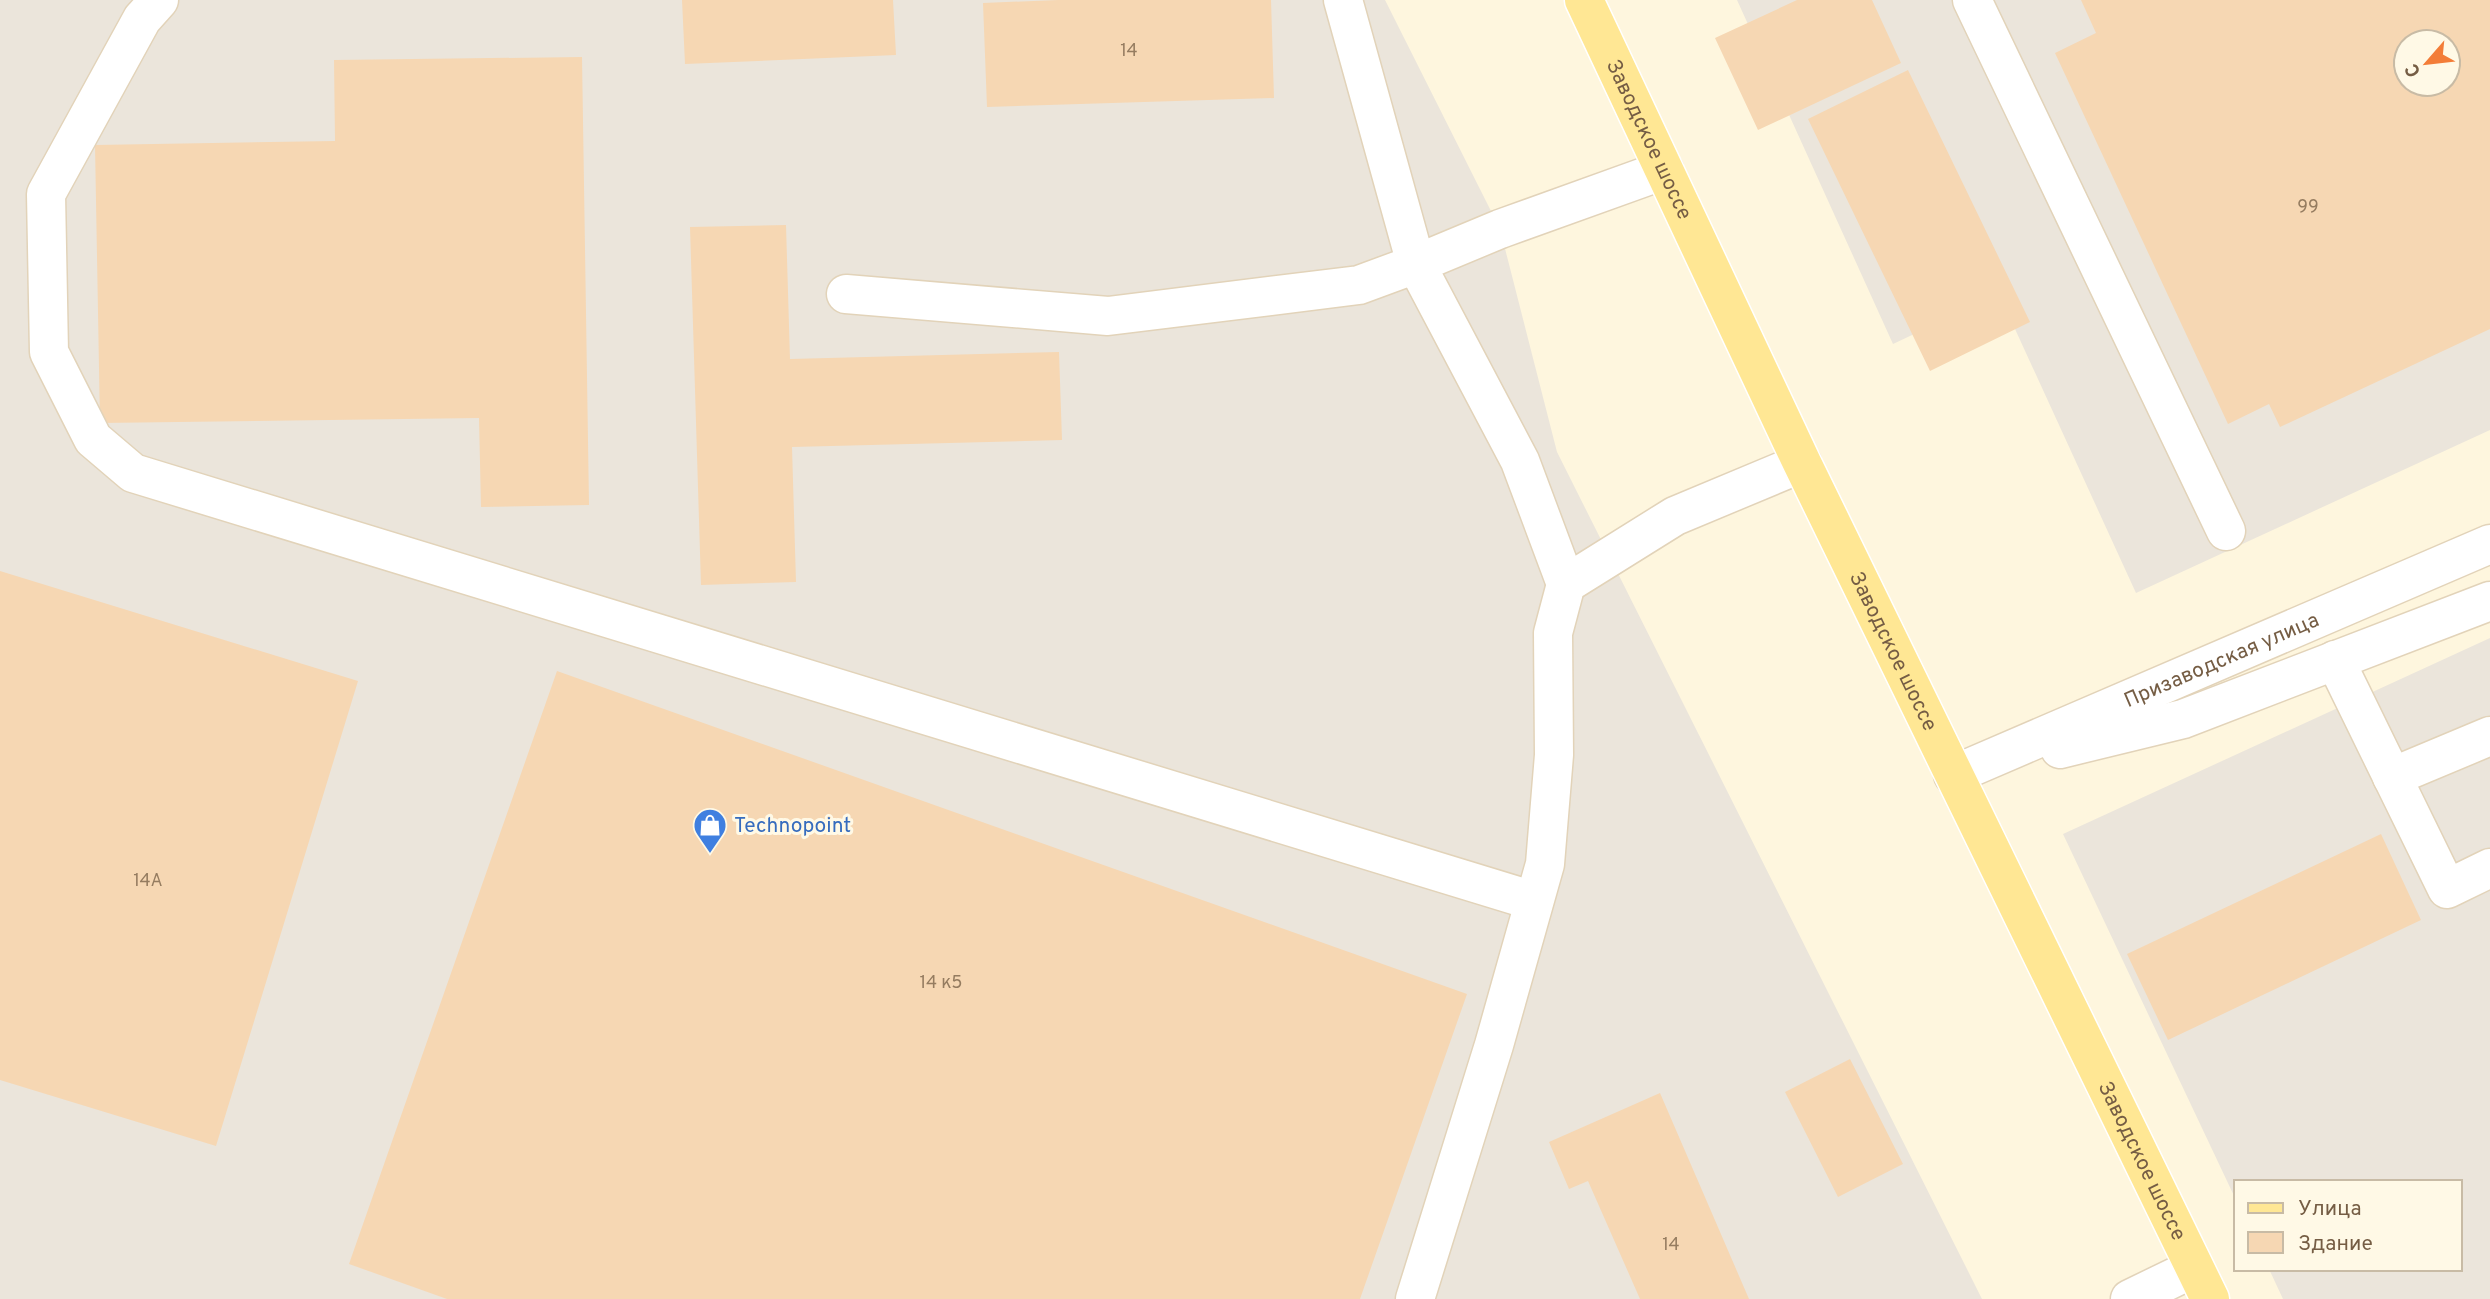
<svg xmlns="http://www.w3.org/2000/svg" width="2490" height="1299" font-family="Overpass,sans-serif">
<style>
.industrial{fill:#ebe5db;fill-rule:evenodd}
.building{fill:#f6d7b3;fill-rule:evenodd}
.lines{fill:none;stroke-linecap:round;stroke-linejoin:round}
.minor-casing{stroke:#e2d3b9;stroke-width:41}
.major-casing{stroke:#fff;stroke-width:41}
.minor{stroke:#fff;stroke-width:38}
.major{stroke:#ffe794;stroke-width:38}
.labels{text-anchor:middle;stroke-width:6;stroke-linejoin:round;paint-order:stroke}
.number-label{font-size:18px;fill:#957c60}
.street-label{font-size:21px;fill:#755d44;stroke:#fff9e6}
.shop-label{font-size:21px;fill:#366cbe;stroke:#fff9e6;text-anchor:start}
</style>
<rect width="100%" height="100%" fill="#fef6de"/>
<!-- industrial -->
<path class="industrial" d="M 0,0 L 1385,0 L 1500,229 L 1557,452 L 1982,1299 L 0,1299 Z
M 1737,0 L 2490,0 L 2490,430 L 2136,593 L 1999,294 L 1893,344 ZM 2406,42 L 2448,42 L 2448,84 L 2406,84 Z
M 2490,638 L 2490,1299 L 2283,1299 L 2269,1269 L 2460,1269 L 2460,1182 L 2236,1182 L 2236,1200 L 2063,834 Z"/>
<!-- building -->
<path class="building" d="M 682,0 L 893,0 L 896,55 L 685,64 Z
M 1058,0 L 1271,0 L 1274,98 L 987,107 L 983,3 Z
M 1797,0 L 1872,0 L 1901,63 L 1758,130 L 1715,38 Z
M 2081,0 L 2490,0 L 2490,329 L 2280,427 L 2269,404 L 2228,424 L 2055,53 L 2096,33 ZM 2406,42 L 2448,42 L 2448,84 L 2406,84 Z
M 582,57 L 589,505 L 481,507 L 479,418 L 100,423 L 95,145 L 335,141 L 334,60 Z
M 1908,70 L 2030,322 L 1930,371 L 1808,119 Z
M 786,225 L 790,359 L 1059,352 L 1062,440 L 792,447 L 796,582 L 701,585 L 690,227 Z
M 0,571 L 358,681 L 216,1146 L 0,1080 Z
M 557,671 L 1467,994 L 1360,1299 L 447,1299 L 349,1264 Z
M 2381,834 L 2421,920 L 2168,1040 L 2127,954 Z
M 1850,1059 L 1903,1164 L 1838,1197 L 1785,1092 Z
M 1660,1093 L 1749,1299 L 1640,1299 L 1588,1181 L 1569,1189 L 1549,1142 Z"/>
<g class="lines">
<defs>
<g id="minor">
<path d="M 159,0 L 142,19 L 46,194 L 49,352 L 93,439 L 133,473 L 1534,901"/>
<path d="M 1972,0 L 2226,531"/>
<path d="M 846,294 L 1108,316 L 1359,285 L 1416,264 L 1343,0"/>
<path d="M 1566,584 L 1520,461 L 1416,264 L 1500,229 L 1664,170"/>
<path d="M 2335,660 L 2447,889 L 2490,868"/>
<path d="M 2060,749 L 2183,719 L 2490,601"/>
<path id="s1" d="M 1953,775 L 2490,544"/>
<path d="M 2392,777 L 2490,736"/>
<path d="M 1415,1299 L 1494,1045 L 1545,864 L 1554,755 L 1553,633 L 1566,584 L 1675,516 L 1802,463"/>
<path d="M 2130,1299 L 2194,1268"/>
</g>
<g id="major">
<path id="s2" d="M 1584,0 L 1802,463 L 2210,1299"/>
</g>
</defs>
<!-- minor casing -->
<use href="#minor" class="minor-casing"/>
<!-- major casing -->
<use href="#major" class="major-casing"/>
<!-- minor -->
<use href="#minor" class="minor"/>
<!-- major -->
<use href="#major" class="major"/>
</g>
<!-- icons -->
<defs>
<symbol id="shop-pin" viewBox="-11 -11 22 30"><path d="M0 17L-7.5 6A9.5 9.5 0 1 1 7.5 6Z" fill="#3f7fe0" stroke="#fff9e6"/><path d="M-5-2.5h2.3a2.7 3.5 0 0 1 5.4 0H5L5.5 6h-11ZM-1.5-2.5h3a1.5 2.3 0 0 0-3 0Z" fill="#fff"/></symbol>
</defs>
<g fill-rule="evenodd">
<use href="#shop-pin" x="691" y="806" width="38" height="52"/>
</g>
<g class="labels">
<!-- number labels -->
<g class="number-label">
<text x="1129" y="56">14</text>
<text x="2308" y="212">99</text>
<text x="148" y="886">14А</text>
<text x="941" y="988">14 к5</text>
<text x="1671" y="1250">14</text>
</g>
<!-- street labels -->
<g class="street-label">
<text dy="7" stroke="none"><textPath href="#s2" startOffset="154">Заводское шоссе</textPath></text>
<text dy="7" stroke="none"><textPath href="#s2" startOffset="721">Заводское шоссе</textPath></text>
<text dy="7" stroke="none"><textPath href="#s1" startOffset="292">Призаводская улица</textPath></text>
<text dy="7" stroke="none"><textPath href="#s2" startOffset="1288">Заводское шоссе</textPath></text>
</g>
<!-- shop labels -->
<g class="shop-label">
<text x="734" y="832">Technopoint</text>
</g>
</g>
<!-- legend -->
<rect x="2234" y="1180" width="228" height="91" fill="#fff9e6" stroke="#c8bba5" stroke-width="2"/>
<rect x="2248" y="1203" width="35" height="10" fill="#ffe794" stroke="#c8bba5" stroke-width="2"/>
<text x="2298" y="1215" font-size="21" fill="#755d44">Улица</text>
<rect x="2248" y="1232" width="35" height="21" fill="#f6d7b3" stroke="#c8bba5" stroke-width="2"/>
<text x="2298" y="1250" font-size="21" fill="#755d44">Здание</text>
<!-- north arrow -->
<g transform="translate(2427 63) rotate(242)"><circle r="33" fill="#fff9e6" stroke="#c8bba5" stroke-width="2"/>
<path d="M0-5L12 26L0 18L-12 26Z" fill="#f37d38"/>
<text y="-10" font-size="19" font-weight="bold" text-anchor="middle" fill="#755d44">С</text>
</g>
</svg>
